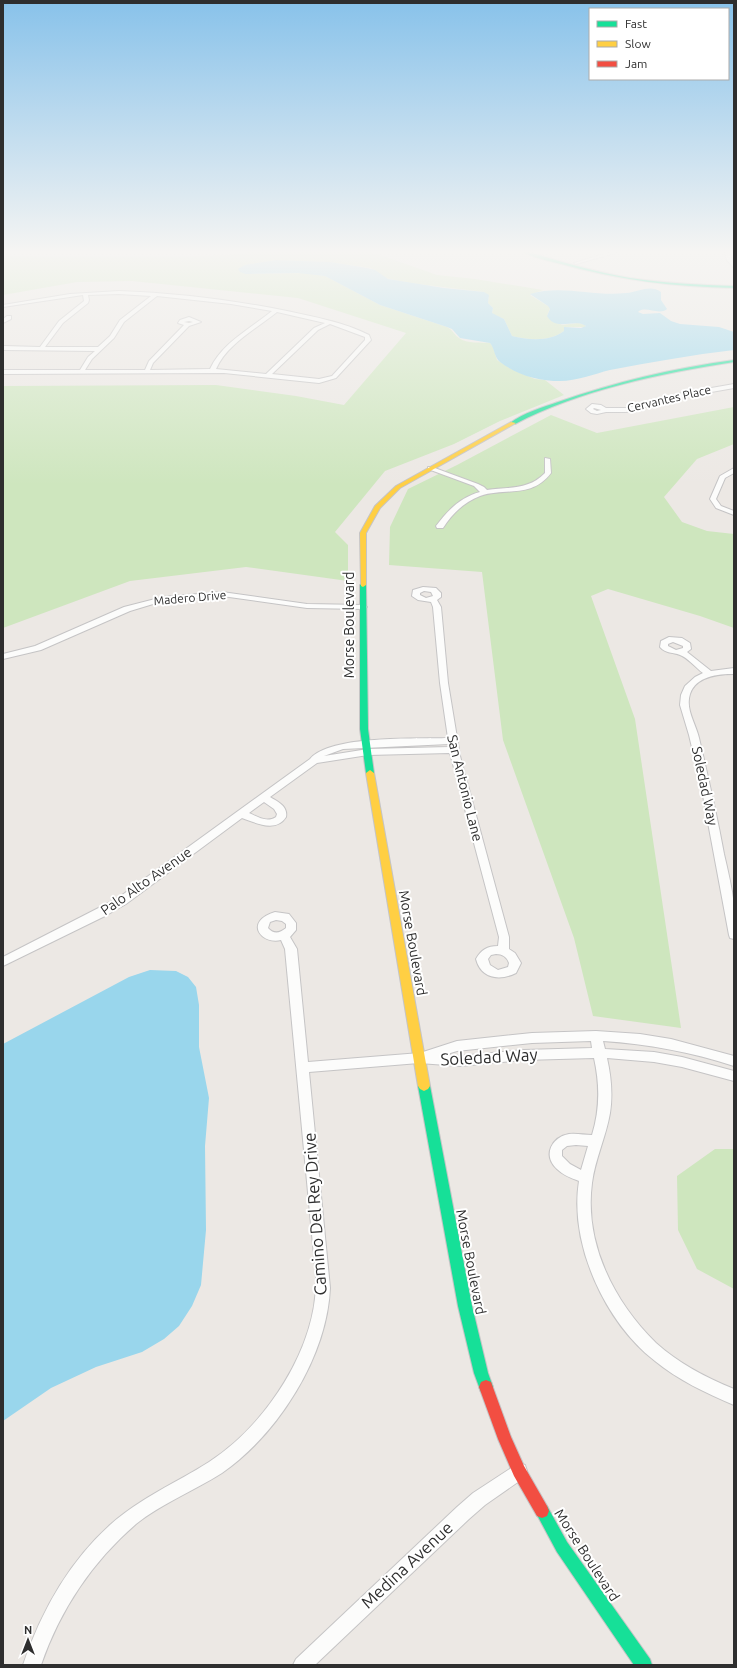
<svg xmlns="http://www.w3.org/2000/svg" width="737" height="1668" font-family="Ubuntu,sans-serif">
<style>
.green{fill:#cee6be}
.water{fill:#99d6ec}
.lines{fill:none;stroke-linecap:round;stroke-linejoin:round}
.street-casing{stroke:#c5c4c5;stroke-width:2}
.fast-casing{stroke:#c5c4c5;stroke-width:2}
.slow-casing{stroke:#c5c4c5;stroke-width:2}
.jam-casing{stroke:#c5c4c5;stroke-width:2}
.street{fill:#fcfcfb;fill-rule:evenodd}
.fast{fill:#16e098;fill-rule:evenodd}
.slow{fill:#ffcf43;fill-rule:evenodd}
.jam{fill:#f24e42;fill-rule:evenodd}
.labels{text-anchor:middle;stroke-width:4;stroke-linejoin:round;paint-order:stroke}
.far-street-label{font-size:12px;fill:#2e2e2e;stroke:#fff}
.street-label{font-size:14px;fill:#2e2e2e;stroke:#fff}
.near-street-label{font-size:17px;fill:#2e2e2e;stroke:#fff}
</style>
<rect width="100%" height="100%" fill="#ece8e4"/>
<!-- green -->
<path class="green" d="M 250,252 L 372,252 L 437,275 L 475,279 L 543,290 L 530,295 L 548,306 L 550,308 L 547,316 L 562,325 L 578,323 L 585,325 L 585,327 L 564,327 L 564,331 C 550,342 528,340 512,336 L 504,319 L 492,314 L 493,308 L 488,303 L 489,297 L 484,292 L 410,283 L 385,278 L 371,268 L 330,262 L 276,260 L 245,265 L 253,274 L 306,273 L 325,276 L 380,305 L 447,327 C 453,330 454,335 459,338 C 467,344 481,342 490,343 L 493,347 L 497,360 L 500,362 L 511,369 L 535,379 L 545,380 L 564,395 L 500,421 L 454,444 L 385,471 L 335,532 L 348,545 L 348,581 L 246,567 L 130,581 L 3,628 L 3,386 L 216,385 L 296,396 L 344,405 L 406,333 L 298,298 L 132,281 L 77,282 L 3,295 L 3,256 L 163,257 L 232,255 Z
M 734,407 L 734,444 L 697,459 L 664,497 L 682,522 L 707,531 L 734,534 L 734,628 L 700,616 L 608,589 L 591,596 L 635,719 L 681,1028 L 593,1016 L 574,938 L 503,740 L 482,572 L 389,565 L 390,527 L 408,489 L 457,465 L 551,415 L 597,433 Z
M 715,1149 L 734,1149 L 734,1289 L 697,1269 L 678,1230 L 677,1176 Z"/>
<!-- water -->
<path class="water" d="M 276,260 L 330,262 L 367,268 L 375,270 L 388,279 L 444,288 L 484,292 L 489,295 L 488,303 L 493,308 L 492,313 L 504,319 L 512,336 C 528,340 550,342 564,331 L 564,327 L 581,328 L 586,326 C 574,318 556,332 547,316 L 550,309 L 548,306 L 530,294 C 562,284 594,297 626,293 C 639,292 650,284 661,292 L 661,300 L 667,309 C 659,316 645,305 638,312 L 643,314 L 660,313 L 671,321 L 680,324 L 719,327 L 734,332 L 734,350 C 692,355 651,362 610,370 C 594,374 577,381 560,381 C 539,381 517,375 500,362 C 494,357 495,349 490,343 L 460,338 L 452,329 L 447,327 L 380,305 L 325,276 L 298,273 L 246,274 L 240,272 L 238,269 L 245,265 Z
M 150,970 L 176,971 L 188,977 L 196,987 L 199,1005 L 199,1047 L 209,1098 L 205,1146 L 206,1230 L 201,1285 L 192,1306 L 179,1326 L 164,1339 L 142,1352 L 96,1367 L 51,1388 L 3,1421 L 3,1044 L 129,977 Z"/>
<g class="lines">
<defs>
<path id="street" d="M 611,252 L 618,252 L 576,264 L 574,263 Z
M 725,252 L 729,252 L 734,264 L 734,268 L 727,260 Z
M 119,291 C 175,293 233,300 287,311 C 315,317 343,322 369,335 L 371,340 L 336,378 L 319,383 L 224,373 L 3,374 L 3,370 L 80,370 L 88,357 L 95,351 L 3,350 L 3,346 L 40,347 L 59,321 L 84,301 L 83,295 L 3,307 L 3,305 L 70,294 ZM 119,294 L 151,296 L 120,320 L 110,336 L 98,347 L 45,347 L 63,323 L 88,303 L 89,300 L 88,295 ZM 157,296 L 231,304 L 272,311 C 250,329 222,343 210,369 L 150,370 L 153,363 L 189,326 L 201,322 L 189,317 L 180,320 L 178,323 L 184,325 L 149,361 L 145,370 L 85,370 L 92,359 L 114,338 L 124,322 ZM 277,312 L 325,323 L 314,328 L 266,374 L 216,369 C 227,344 256,329 277,312 ZM 189,321 L 193,322 L 189,323 L 184,322 ZM 330,324 L 365,337 L 365,340 L 332,376 L 319,379 L 272,374 L 318,330 Z
M 7,316 L 11,316 L 11,319 L 3,323 L 3,319 Z
M 734,384 L 734,388 L 683,397 L 626,412 L 606,412 L 597,414 L 591,413 L 586,409 L 592,404 L 601,405 L 606,408 L 626,408 L 683,393 ZM 594,408 L 601,410 L 597,411 L 593,409 Z
M 545,458 L 550,459 L 551,473 C 531,499 506,487 480,496 C 464,502 452,514 443,528 L 437,528 L 436,526 C 448,510 461,497 480,492 L 474,486 L 428,469 L 428,467 L 432,467 L 478,484 L 484,487 L 487,490 C 508,487 529,490 545,473 Z
M 734,468 L 734,473 L 725,478 L 716,499 L 721,506 L 734,511 L 734,515 L 716,508 L 710,499 L 720,476 Z
M 423,587 L 436,588 L 441,593 L 441,597 L 437,600 L 441,607 L 448,683 L 460,756 L 509,937 L 509,949 L 515,953 L 521,963 L 516,973 C 500,981 481,979 476,959 C 481,950 487,946 498,946 L 499,937 L 450,753 L 368,755 L 317,763 L 270,797 C 278,802 288,806 286,817 C 276,833 256,823 242,818 L 126,904 L 105,916 L 3,966 L 3,957 L 118,898 L 310,759 C 330,735 416,739 448,738 L 440,683 L 433,607 L 431,602 L 418,600 L 412,596 L 413,590 ZM 424,591 L 431,592 L 433,596 L 426,598 L 420,595 L 420,593 ZM 449,744 L 449,747 L 368,749 L 324,756 L 343,749 ZM 264,802 L 274,809 L 277,814 L 276,817 C 267,823 258,817 249,813 ZM 496,954 C 502,954 507,957 509,963 L 508,967 L 498,970 L 490,965 L 488,959 L 491,955 Z
M 222,592 L 307,604 L 363,605 L 367,607 L 363,609 L 307,608 L 222,596 L 163,601 L 130,611 L 41,650 L 3,659 L 3,654 L 35,646 L 124,607 L 163,597 Z
M 669,637 L 682,638 L 690,643 L 691,649 L 687,652 L 711,671 L 734,668 L 734,674 C 718,674 696,676 690,694 C 685,709 696,724 699,738 C 708,777 717,815 724,854 C 728,871 732,888 734,905 C 735,916 734,928 734,939 L 730,938 L 729,935 L 701,785 L 689,735 L 680,705 L 681,695 L 685,686 L 695,677 L 703,673 C 697,669 687,657 680,655 C 673,652 666,654 660,647 L 661,641 ZM 673,642 L 683,646 L 683,648 L 676,650 L 668,646 L 668,644 Z
M 275,912 L 289,914 L 296,923 L 296,930 L 290,937 L 297,949 L 308,1062 L 420,1053 L 457,1041 L 532,1033 L 596,1031 L 640,1034 L 671,1039 L 734,1056 L 734,1066 C 691,1052 648,1044 603,1041 L 605,1049 L 654,1052 L 682,1057 L 734,1071 L 734,1081 L 682,1067 L 654,1062 L 607,1058 C 611,1076 613,1094 610,1113 C 606,1137 595,1159 592,1183 C 584,1243 614,1302 656,1343 C 678,1363 707,1378 734,1389 L 734,1405 C 706,1393 678,1380 655,1361 C 605,1322 569,1244 579,1181 C 571,1178 563,1175 557,1169 C 542,1155 552,1137 569,1134 C 577,1133 584,1135 592,1135 C 600,1109 600,1085 594,1058 L 524,1060 L 460,1066 L 419,1063 L 309,1072 L 330,1288 C 327,1357 278,1434 222,1473 C 194,1491 162,1503 136,1524 C 92,1562 60,1610 41,1665 L 23,1665 C 41,1612 68,1563 110,1525 C 140,1498 176,1483 209,1462 C 266,1425 318,1347 316,1277 L 285,949 L 281,940 C 262,945 243,922 275,912 ZM 276,920 L 282,921 L 286,924 L 286,928 C 280,933 274,935 268,928 L 270,922 ZM 591,1041 L 592,1048 L 524,1050 L 460,1056 L 444,1055 L 457,1051 L 532,1043 ZM 576,1145 L 588,1146 L 581,1170 L 570,1164 L 562,1156 L 562,1150 L 567,1146 Z
M 519,1463 L 525,1465 L 527,1471 L 525,1477 L 485,1505 L 469,1519 L 315,1665 L 293,1665 L 296,1659 L 457,1507 L 473,1493 Z"/>
<path id="fast" d="M 523,252 L 529,252 C 562,262 596,272 630,278 C 664,283 699,285 734,286 L 734,288 C 675,287 618,280 561,264 C 549,261 534,258 523,252 Z
M 734,360 L 734,362 C 662,373 580,390 515,424 L 510,423 C 523,413 543,407 558,402 C 615,382 674,368 734,360 Z
M 363,583 L 366,585 L 368,729 L 374,773 L 370,776 L 366,773 L 360,729 L 360,585 Z
M 424,1081 L 428,1083 L 430,1086 L 472,1306 L 488,1373 L 493,1387 L 491,1392 L 486,1394 L 481,1392 L 474,1373 L 458,1306 L 418,1086 L 420,1083 Z
M 542,1504 L 547,1506 L 567,1542 L 650,1659 L 652,1665 L 634,1665 L 557,1552 L 535,1511 L 537,1506 Z"/>
<path id="slow" d="M 511,422 L 516,423 L 400,488 L 380,508 L 366,533 L 366,585 L 363,587 L 361,586 L 360,533 L 375,506 L 396,486 Z
M 370,770 L 374,773 L 430,1086 L 428,1089 L 424,1091 L 420,1089 L 418,1086 L 366,773 Z"/>
<path id="jam" d="M 486,1380 L 491,1382 L 511,1437 L 524,1466 L 547,1506 L 549,1511 L 547,1516 L 542,1518 L 537,1516 L 514,1476 L 498,1439 L 479,1387 L 481,1382 Z"/>
</defs>
<!-- street casing -->
<use href="#street" class="street-casing"/>
<!-- fast casing -->
<use href="#fast" class="fast-casing"/>
<!-- slow casing -->
<use href="#slow" class="slow-casing"/>
<!-- jam casing -->
<use href="#jam" class="jam-casing"/>
<!-- street -->
<use href="#street" class="street"/>
<!-- fast -->
<use href="#fast" class="fast"/>
<!-- slow -->
<use href="#slow" class="slow"/>
<!-- jam -->
<use href="#jam" class="jam"/>
</g>
<!-- sky -->
<linearGradient id="sky" x2="0" y2="1"><stop stop-color="#88c2ea"/><stop offset="0.52" stop-color="#f6f5f3"/><stop offset="1" stop-color="#f6f5f3" stop-opacity="0"/></linearGradient>
<rect width="737" height="485" fill="url(#sky)"/>
<g class="labels">
<!-- far-street labels -->
<g class="far-street-label">
<text transform="translate(669 399) rotate(-13)" y="4">Cervantes Place</text>
<text transform="translate(190 598) rotate(-5)" y="4">Madero Drive</text>
</g>
<!-- street labels -->
<g class="street-label">
<text transform="translate(349 625) rotate(-90)" y="5">Morse Boulevard</text>
<text transform="translate(705 786) rotate(78)" y="5">Soledad Way</text>
<text transform="translate(465 788) rotate(76)" y="5">San Antonio Lane</text>
<text transform="translate(146 881) rotate(-35)" y="5">Palo Alto Avenue</text>
<text transform="translate(413 943) rotate(80)" y="5">Morse Boulevard</text>
<text transform="translate(471 1262) rotate(79)" y="5">Morse Boulevard</text>
<text transform="translate(587 1555) rotate(57)" y="5">Morse Boulevard</text>
</g>
<!-- near-street labels -->
<g class="near-street-label">
<text transform="translate(489 1057) rotate(-3)" y="6">Soledad Way</text>
<text transform="translate(315 1214) rotate(-94)" y="6">Camino Del Rey Drive</text>
<text transform="translate(407 1565) rotate(-43)" y="6">Medina Avenue</text>
</g>
</g>
<!-- border -->
<rect width="737" height="1668" fill="none" stroke="#2e2e2e" stroke-width="8"/>
<!-- legend -->
<rect x="589" y="8" width="140" height="72" fill="#ffffff" stroke="#ababab"/>
<rect x="597" y="21" width="20" height="6" fill="#16e098" stroke="#ababab"/>
<text x="625" y="28" font-size="12" fill="#2e2e2e">Fast</text>
<rect x="597" y="41" width="20" height="6" fill="#ffcf43" stroke="#ababab"/>
<text x="625" y="48" font-size="12" fill="#2e2e2e">Slow</text>
<rect x="597" y="61" width="20" height="6" fill="#f24e42" stroke="#ababab"/>
<text x="625" y="68" font-size="12" fill="#2e2e2e">Jam</text>
<!-- north arrow -->
<g transform="translate(28 1640)" stroke="#ffffff" stroke-width="3" paint-order="stroke">
<path d="M0-3L7 15L0 10L-7 15Z" fill="#2e2e2e"/>
<text y="-6" font-size="11" font-weight="bold" text-anchor="middle" fill="#2e2e2e">N</text>
</g>
</svg>
